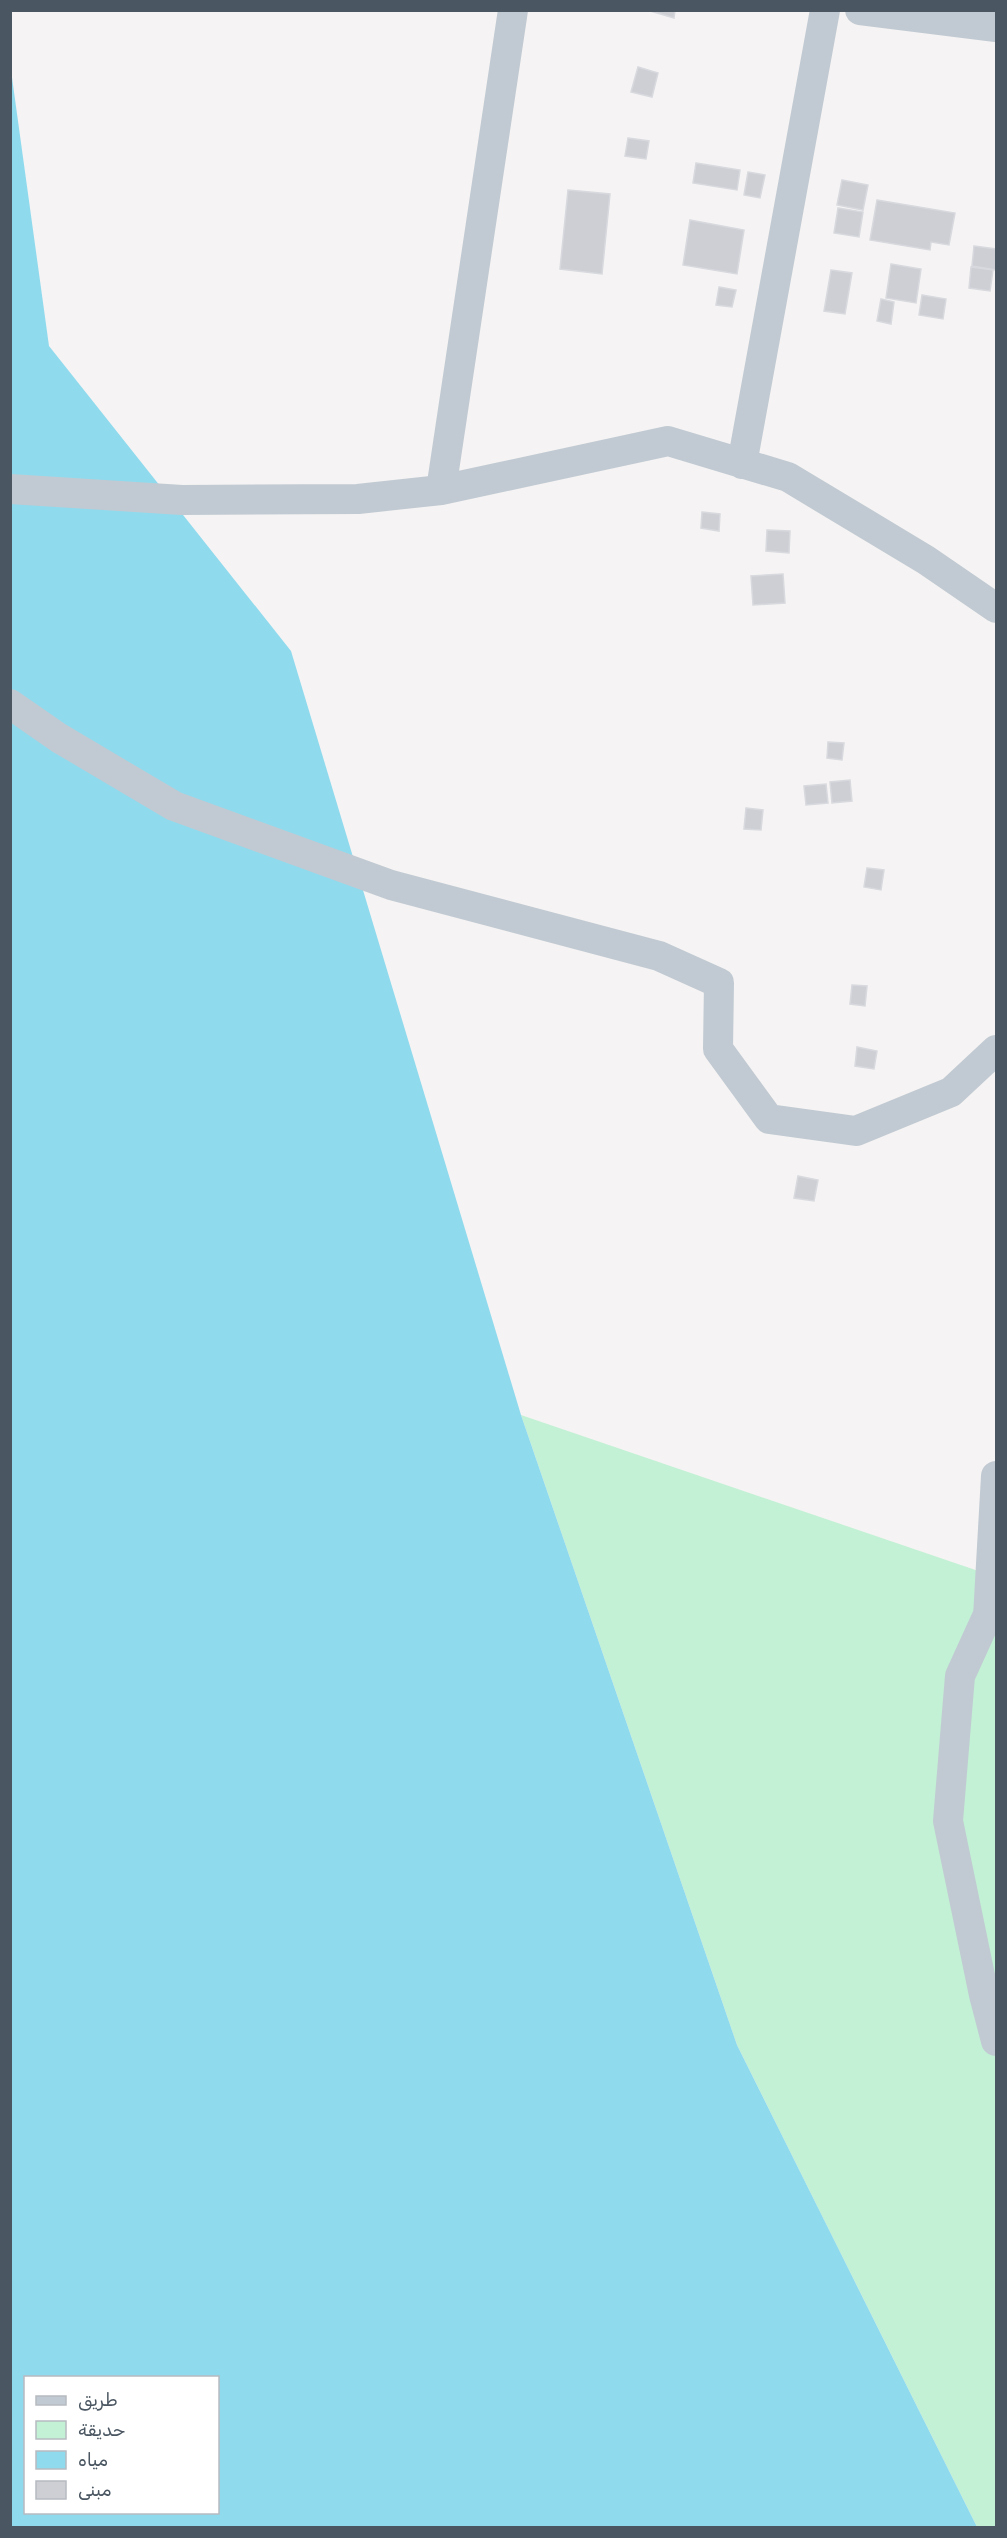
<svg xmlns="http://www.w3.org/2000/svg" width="1007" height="2538" font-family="Rubik,Cairo,sans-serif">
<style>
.green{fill:#c3f1d5}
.water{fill:#90daee;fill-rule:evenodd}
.building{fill:#cdcfd5;stroke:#d7d9de;stroke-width:1.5}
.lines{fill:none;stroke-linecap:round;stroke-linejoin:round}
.minor{stroke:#c1cad2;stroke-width:30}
</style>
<rect width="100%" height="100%" fill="#f5f3f3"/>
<!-- green -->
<path class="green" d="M 521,1415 L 996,1577 L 996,2527 L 977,2527 L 737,2045 Z"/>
<!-- water -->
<path class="water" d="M 10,63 L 49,346 L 291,651 L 521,1415 L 737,2045 L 977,2527 L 11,2527 ZM 26,2378 L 218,2378 L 218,2512 L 26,2512 Z"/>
<!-- building -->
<path class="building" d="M 647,10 L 675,10 L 674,18 Z
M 638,67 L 658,73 L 652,97 L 631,92 Z
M 628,138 L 649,141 L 646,159 L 625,156 Z
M 696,163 L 740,170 L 737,190 L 693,183 Z
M 748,172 L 765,175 L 760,198 L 744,195 Z
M 842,180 L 868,185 L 863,210 L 837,205 Z
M 568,190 L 610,194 L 602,274 L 560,269 Z
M 877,200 L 955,213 L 949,245 L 931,242 L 930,250 L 870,240 Z
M 838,208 L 863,212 L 859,237 L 834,233 Z
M 690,220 L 744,230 L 737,274 L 683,265 Z
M 974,246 L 996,249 L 996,270 L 972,266 Z
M 891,264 L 921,269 L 916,303 L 886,298 Z
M 971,267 L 993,270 L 990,291 L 969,288 Z
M 831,270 L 852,273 L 845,314 L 824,311 Z
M 719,287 L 736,290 L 732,307 L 716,305 Z
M 922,295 L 946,299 L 943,319 L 919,315 Z
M 881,299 L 894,302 L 891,324 L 877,321 Z
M 702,512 L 720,514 L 719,531 L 701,528 Z
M 767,530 L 790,531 L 789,553 L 766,551 Z
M 783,574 L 785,603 L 753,605 L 751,576 Z
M 828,742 L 844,743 L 842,760 L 827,758 Z
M 850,780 L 852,801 L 832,803 L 830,782 Z
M 826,784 L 828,803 L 806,805 L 804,786 Z
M 746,808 L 763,810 L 761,830 L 744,829 Z
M 867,868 L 884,870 L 881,890 L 864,887 Z
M 852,985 L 867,986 L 865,1006 L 850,1004 Z
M 857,1047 L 877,1051 L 874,1069 L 855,1066 Z
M 798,1176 L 818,1180 L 814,1201 L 794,1198 Z"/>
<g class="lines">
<!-- minor -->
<path class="minor" d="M 860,10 L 996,27
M 742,464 L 825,10
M 10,489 L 182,500 L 358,499 L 441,490 L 668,441 L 788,477 L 926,560 L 996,608
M 441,490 L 513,10
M 10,704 L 59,738 L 174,806 L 391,885 L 659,956 L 719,983 L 718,1049 L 769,1119 L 856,1131 L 951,1092 L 996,1050
M 996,1597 L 960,1676 L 948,1821 L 984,1995 L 996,2041
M 988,1617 L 996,1476"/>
</g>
<!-- border -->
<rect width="1007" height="2538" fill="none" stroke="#4a5661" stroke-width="24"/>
<!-- legend -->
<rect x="24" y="2376" width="195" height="138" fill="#ffffff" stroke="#b7bbc0" stroke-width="1.5"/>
<rect x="36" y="2396" width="30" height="9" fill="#c1cad2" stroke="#b7bbc0" stroke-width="1.5"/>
<text x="78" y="2406" font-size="18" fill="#4a5661">طريق</text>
<rect x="36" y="2421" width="30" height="18" fill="#c3f1d5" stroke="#b7bbc0" stroke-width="1.5"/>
<text x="78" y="2436" font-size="18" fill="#4a5661">حديقة</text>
<rect x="36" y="2451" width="30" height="18" fill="#90daee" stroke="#b7bbc0" stroke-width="1.5"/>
<text x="78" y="2466" font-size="18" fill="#4a5661">مياه</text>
<rect x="36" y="2481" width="30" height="18" fill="#cdcfd5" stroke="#b7bbc0" stroke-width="1.5"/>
<text x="78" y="2496" font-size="18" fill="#4a5661">مبنى</text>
</svg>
